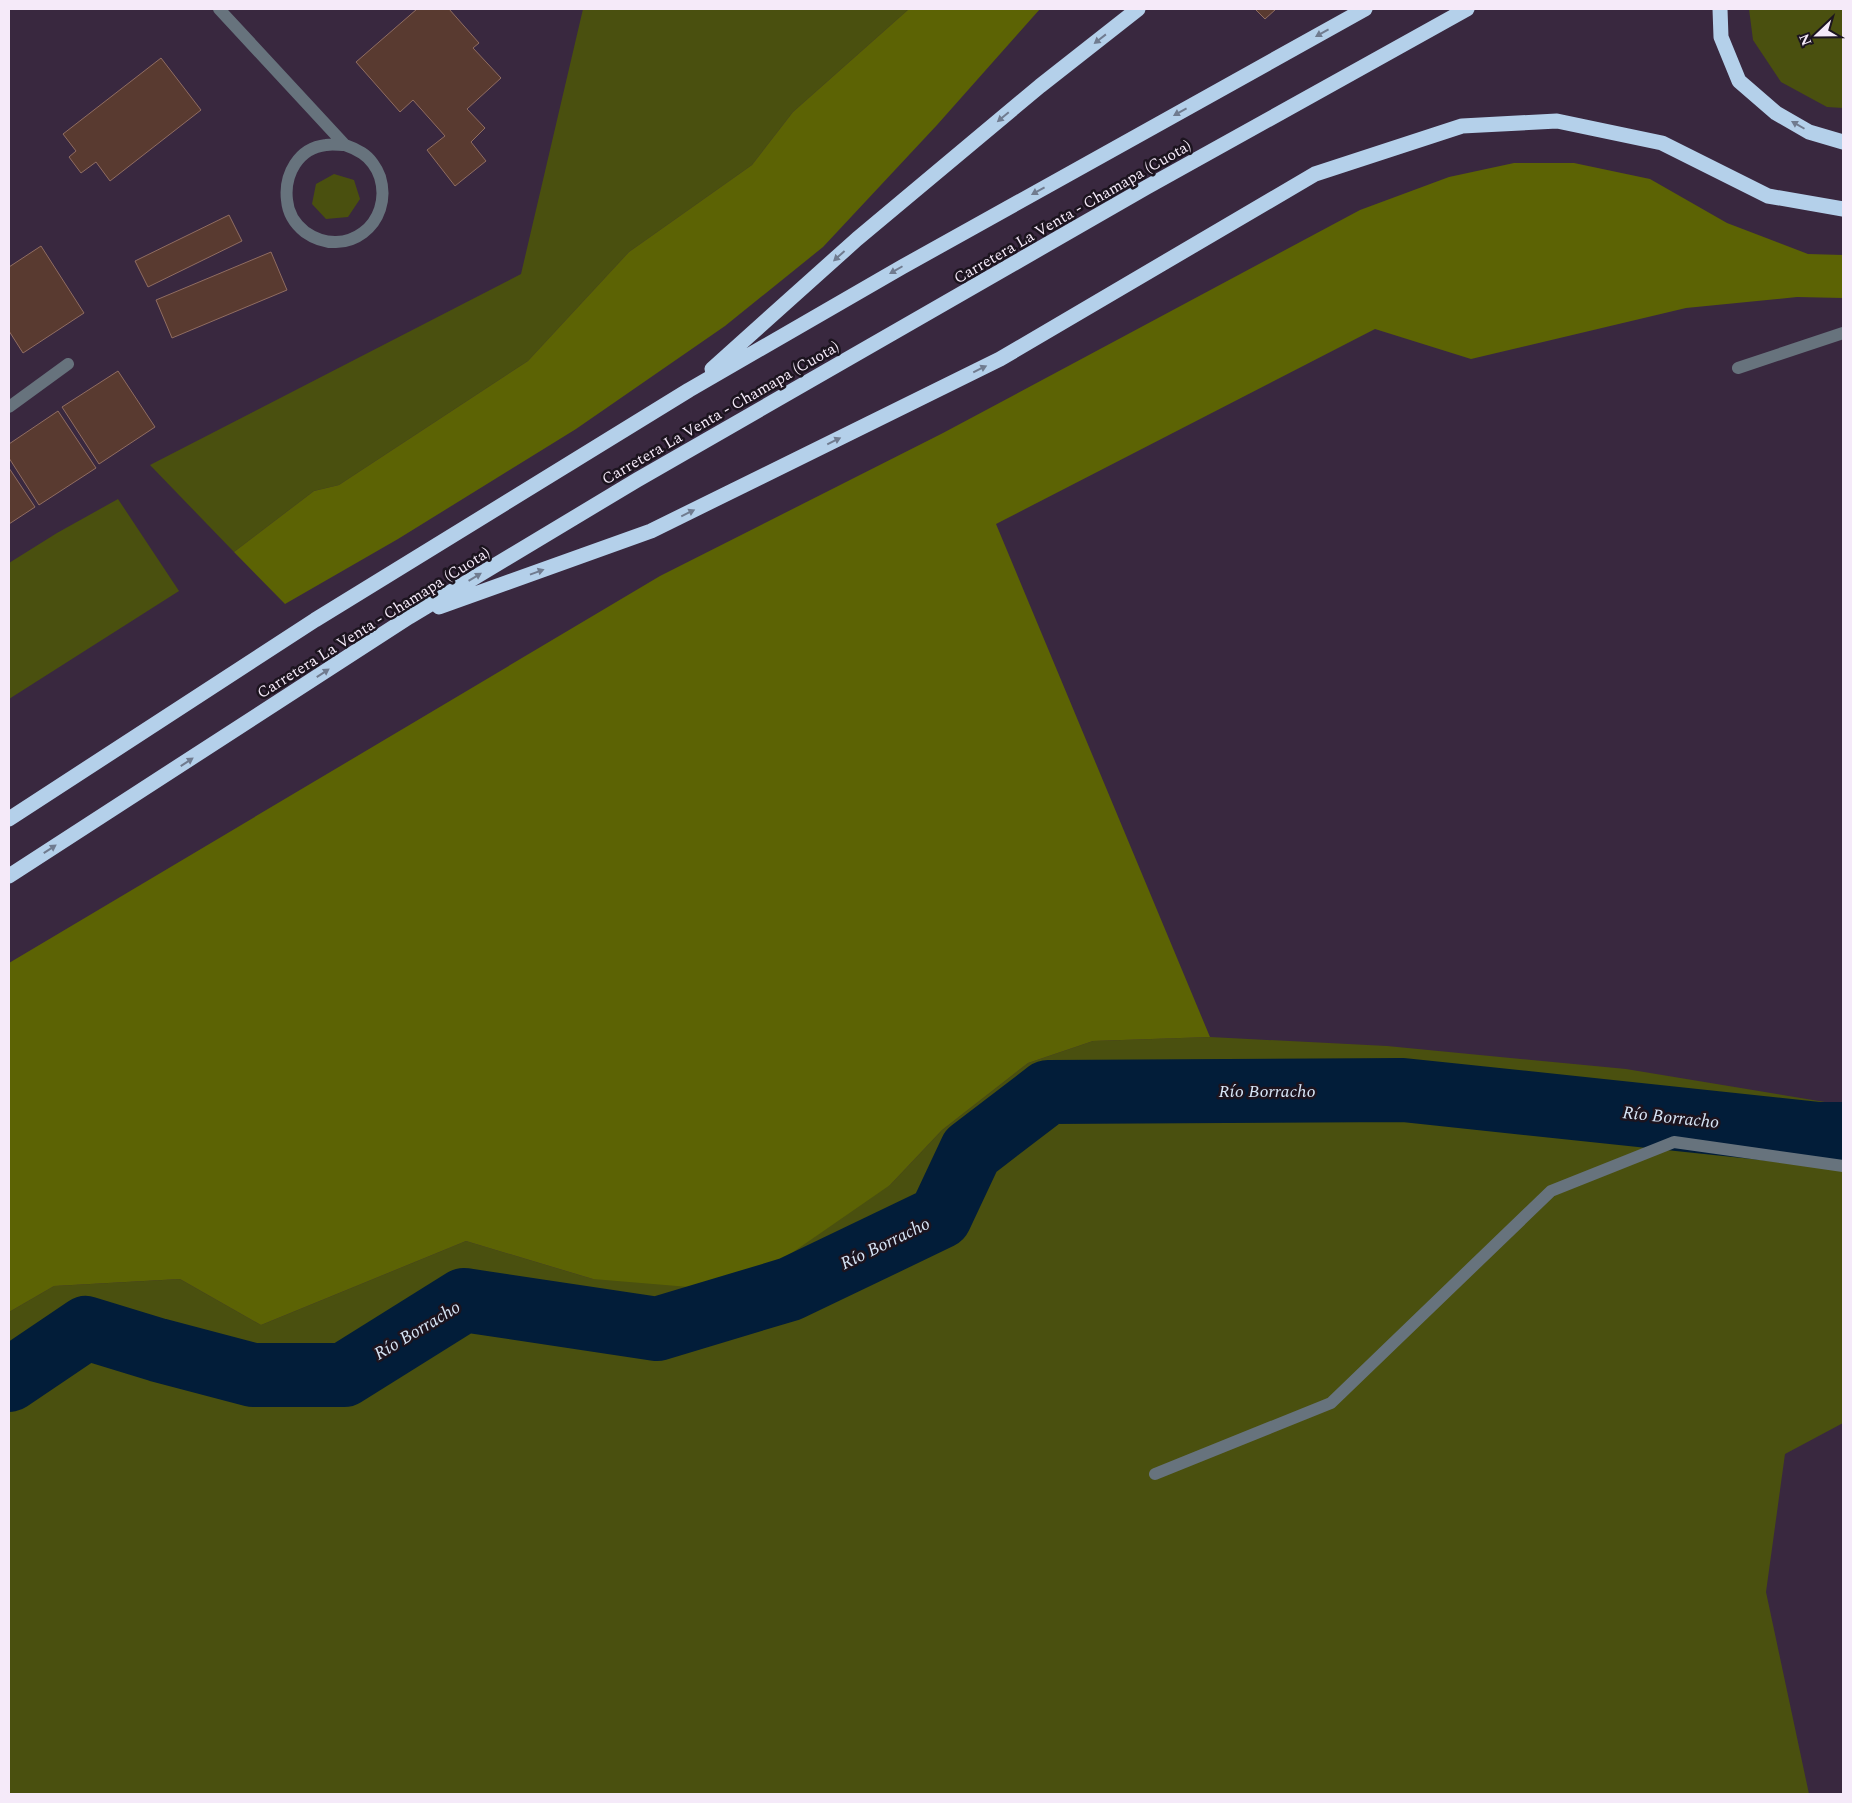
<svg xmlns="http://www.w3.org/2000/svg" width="1852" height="1803" font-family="Spectral,serif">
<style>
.green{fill:#4a500f}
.forest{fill:#5c6304}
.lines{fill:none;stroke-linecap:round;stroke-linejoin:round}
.river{stroke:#021d39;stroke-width:64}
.building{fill:#593a30;stroke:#906d62}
.lane{stroke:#67737d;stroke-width:12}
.street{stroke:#67737d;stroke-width:12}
.highway{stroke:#b4d0ea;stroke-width:15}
.oneway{fill:#707b8f}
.labels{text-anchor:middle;stroke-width:5;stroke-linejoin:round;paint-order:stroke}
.street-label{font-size:16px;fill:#f5eaf9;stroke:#1c141f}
.water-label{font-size:18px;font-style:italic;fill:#d7e5f6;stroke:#1c141f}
</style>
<rect width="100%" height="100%" fill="#39283f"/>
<!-- green -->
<path class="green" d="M 583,9 L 909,9 L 793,112 L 752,165 L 629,252 L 528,361 L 339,485 L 314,491 L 234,552 L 150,465 L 521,274 Z
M 1749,9 L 1843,9 L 1843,108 L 1827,107 L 1781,82 L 1753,40 Z
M 334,174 L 354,180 L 360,199 L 348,217 L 326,219 L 312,204 L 316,184 Z
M 118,499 L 179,591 L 9,699 L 9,563 L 57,533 Z
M 1210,1037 L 1387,1046 L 1626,1069 L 1843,1105 L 1843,1423 L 1785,1454 L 1766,1592 L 1809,1794 L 9,1794 L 9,1312 L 54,1286 L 180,1279 L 261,1325 L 466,1241 L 593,1279 L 890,1185 L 942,1130 L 1028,1063 L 1093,1041 Z"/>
<!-- forest -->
<path class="forest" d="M 909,9 L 1040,9 L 937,125 L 823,247 L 725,326 L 576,429 L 398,539 L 285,604 L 234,552 L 314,491 L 339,485 L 528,361 L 629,252 L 752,165 L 793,112 Z
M 1514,163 L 1574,163 L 1650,179 L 1727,223 L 1808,254 L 1843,255 L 1843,298 L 1797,297 L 1686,308 L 1471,359 L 1375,329 L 996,524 L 1210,1037 L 1093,1041 L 1028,1063 L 942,1130 L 890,1185 L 783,1259 L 689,1287 L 593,1279 L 466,1241 L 261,1325 L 180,1279 L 54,1286 L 9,1312 L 9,963 L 660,576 L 943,433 L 1360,210 L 1449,177 Z"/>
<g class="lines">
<!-- river -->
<path class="river" d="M 9,1380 L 86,1328 L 158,1350 L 253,1375 L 344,1375 L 464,1300 L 657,1329 L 790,1289 L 940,1217 L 971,1151 L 1048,1092 L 1403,1090 L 1819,1134 L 1843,1134"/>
</g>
<!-- building -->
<path class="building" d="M 417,9 L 449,9 L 479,43 L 473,48 L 501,78 L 467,109 L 485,128 L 471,142 L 486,161 L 455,186 L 427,150 L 445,136 L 413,100 L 400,112 L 356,62 Z
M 1255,9 L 1276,9 L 1265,19 Z
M 161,58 L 201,110 L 110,181 L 96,162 L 81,173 L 69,157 L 76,151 L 63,134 Z
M 229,215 L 242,241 L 148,287 L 135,261 Z
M 41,246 L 84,313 L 23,353 L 9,331 L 9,267 Z
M 271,252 L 287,290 L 172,338 L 156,300 Z
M 118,371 L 155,427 L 99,464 L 62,407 Z
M 58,411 L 96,468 L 39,505 L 9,458 L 9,444 Z
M 9,468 L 35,507 L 9,524 Z"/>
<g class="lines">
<!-- lane -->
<path class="lane" d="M 1738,368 L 1843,333"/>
<!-- street -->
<path class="street" d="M 219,9 L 345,145 C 351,147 357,150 362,153 C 370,158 377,168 380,177 C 394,223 346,261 305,232 C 295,224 288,213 287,200 C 284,175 298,148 326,145 C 332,144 339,145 345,145
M 9,407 L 68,364
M 1155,1474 L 1331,1403 L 1551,1191 L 1674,1142 L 1843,1166"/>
<!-- highway -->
<path class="highway" d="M 1720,9 L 1721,37 L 1739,81 L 1776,113 L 1809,132 L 1843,142
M 712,369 L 857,239 L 1040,86 L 1138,9
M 439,607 L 651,531 L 1000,359 L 1315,174 L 1462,126 L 1557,121 L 1662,143 L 1768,196 L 1843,209
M 9,819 L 315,620 L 689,390 L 902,267 L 1365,9
M 9,876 L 409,617 L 637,480 L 1147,187 L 1467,9"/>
</g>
<!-- one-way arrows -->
<defs><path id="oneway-solid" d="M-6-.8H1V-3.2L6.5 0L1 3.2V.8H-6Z" transform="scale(1.25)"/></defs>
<g class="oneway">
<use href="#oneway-solid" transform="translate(1322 33) rotate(151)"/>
<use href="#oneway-solid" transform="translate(1100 39) rotate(142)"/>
<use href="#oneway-solid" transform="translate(1180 112) rotate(151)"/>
<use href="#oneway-solid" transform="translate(1003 117) rotate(140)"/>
<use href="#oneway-solid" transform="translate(1798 125) rotate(-150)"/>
<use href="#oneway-solid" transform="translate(1038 191) rotate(151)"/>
<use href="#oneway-solid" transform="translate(839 256) rotate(138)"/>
<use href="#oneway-solid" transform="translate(896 270) rotate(150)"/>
<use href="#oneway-solid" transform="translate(980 369) rotate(-26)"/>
<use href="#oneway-solid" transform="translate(834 441) rotate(-26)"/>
<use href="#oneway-solid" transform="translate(688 513) rotate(-26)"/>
<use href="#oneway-solid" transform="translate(537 572) rotate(-20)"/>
<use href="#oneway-solid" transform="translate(475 577) rotate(-31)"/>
<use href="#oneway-solid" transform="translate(323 673) rotate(-33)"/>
<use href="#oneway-solid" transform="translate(187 762) rotate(-33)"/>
<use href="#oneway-solid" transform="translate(50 849) rotate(-33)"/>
</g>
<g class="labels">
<!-- street labels -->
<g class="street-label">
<text transform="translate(1072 211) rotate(-30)" y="6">Carretera La Venta - Chamapa (Cuota)</text>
<text transform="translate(720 412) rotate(-30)" y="6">Carretera La Venta - Chamapa (Cuota)</text>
<text transform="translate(373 622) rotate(-32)" y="6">Carretera La Venta - Chamapa (Cuota)</text>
</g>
<!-- water labels -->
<g class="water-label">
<text x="1267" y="1097">Río Borracho</text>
<text transform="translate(1671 1117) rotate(6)" y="6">Río Borracho</text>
<text transform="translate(885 1243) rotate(-26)" y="6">Río Borracho</text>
<text transform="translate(417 1330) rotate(-31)" y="6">Río Borracho</text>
</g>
</g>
<!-- border -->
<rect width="1852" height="1803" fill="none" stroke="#f5eaf9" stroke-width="20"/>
<!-- north arrow -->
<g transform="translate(1817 35) rotate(248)" stroke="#1c141f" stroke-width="4" paint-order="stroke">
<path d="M0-4L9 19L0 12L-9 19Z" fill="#f5eaf9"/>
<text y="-8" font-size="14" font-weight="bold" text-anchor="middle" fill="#f5eaf9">N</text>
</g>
</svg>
